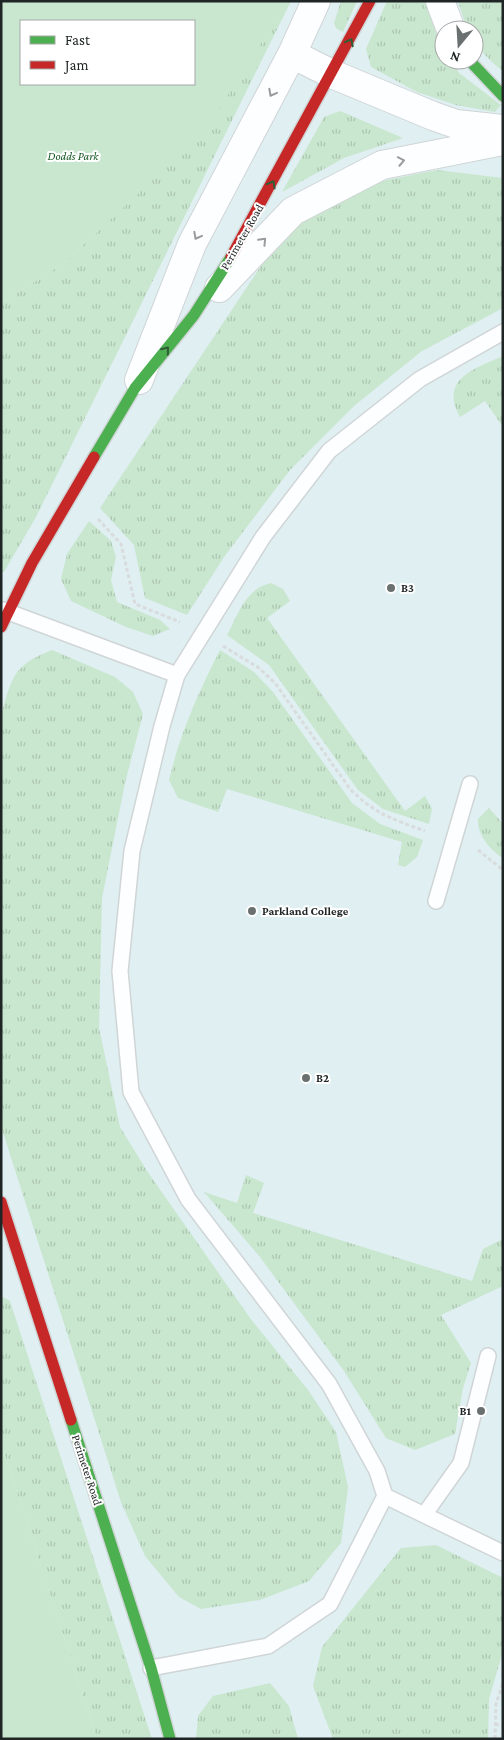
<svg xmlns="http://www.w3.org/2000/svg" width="504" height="1740" font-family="'Crimson Pro',serif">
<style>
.built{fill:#dfeff2;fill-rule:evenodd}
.grass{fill:url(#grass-tufts)}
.park{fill:#c9e6ce;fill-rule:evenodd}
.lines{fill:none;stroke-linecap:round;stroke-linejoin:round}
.lane-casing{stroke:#d0d5d6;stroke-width:18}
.street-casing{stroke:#d0d5d6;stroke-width:30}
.fast-casing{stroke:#d0d5d6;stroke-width:14}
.jam-casing{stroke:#d0d5d6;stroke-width:14}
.path{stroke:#d9dbdc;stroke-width:3;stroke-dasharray:4 2.5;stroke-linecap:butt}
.lane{stroke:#fdfeff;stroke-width:15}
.street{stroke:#fdfeff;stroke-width:28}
.fast{stroke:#4caf50;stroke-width:11}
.jam{stroke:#c62828;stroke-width:11}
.oneway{stroke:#315c36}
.oneway2{stroke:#999c9d}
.poi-dot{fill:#6a6f70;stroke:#fff;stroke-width:2}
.labels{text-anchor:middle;stroke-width:4;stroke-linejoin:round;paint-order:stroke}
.park-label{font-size:12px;font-style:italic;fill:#145822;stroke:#fff}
.street-label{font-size:12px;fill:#1f2425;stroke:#fff}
.poi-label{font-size:12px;font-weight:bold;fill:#1f2425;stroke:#fff;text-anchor:start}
</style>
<defs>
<pattern id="grass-tufts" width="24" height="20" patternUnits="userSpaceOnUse" patternTransform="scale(1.25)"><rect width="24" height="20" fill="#c9e6ce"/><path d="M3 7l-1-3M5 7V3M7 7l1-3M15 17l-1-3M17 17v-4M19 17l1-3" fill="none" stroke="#acc5b1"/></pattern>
</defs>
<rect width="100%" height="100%" fill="#f4fafc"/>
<!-- built -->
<path class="built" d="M 1,1 L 503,1 L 503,1739 L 1,1739 ZM 21,21 L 194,21 L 194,84 L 21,84 ZM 444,30 L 474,30 L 474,60 L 444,60 Z"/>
<!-- grass -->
<path class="grass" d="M 288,1 L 291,1 L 36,517 L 4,572 L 1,572 L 1,303 L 64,263 L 204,131 Z
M 341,1 L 357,1 L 343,32 L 336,28 L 334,23 Z
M 387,1 L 429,1 C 434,21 444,41 444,60 L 452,60 L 459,73 L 501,105 L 495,112 L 456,105 L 417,92 L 371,67 L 366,49 Z
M 458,1 L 503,1 L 503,71 C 490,61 474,47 474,30 L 467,30 Z
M 340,111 L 403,138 L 344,158 L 282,192 L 324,117 Z
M 437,170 L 503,178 L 503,308 L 422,351 L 354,406 L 290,470 L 224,557 L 187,615 L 145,598 L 134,545 L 100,508 L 263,263 L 308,214 L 372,183 Z
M 503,356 L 503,427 L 485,401 L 460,417 C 439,379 474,369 503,356 Z
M 89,521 L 111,541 L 116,557 L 111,580 L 117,602 L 160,620 L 170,629 L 153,636 L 126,627 L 71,601 L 61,579 L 67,554 Z
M 271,583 L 283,589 L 290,601 L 267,618 L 405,811 L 425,796 L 432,809 L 429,824 L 383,809 L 358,790 L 269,665 L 227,635 C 239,613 245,589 271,583 Z
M 52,650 L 115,677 L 133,692 L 143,714 L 125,783 L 102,898 L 99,1028 L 120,1127 L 147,1171 L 250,1318 L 308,1390 L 336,1432 L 348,1487 L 341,1543 L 309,1581 L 260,1600 L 201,1609 L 179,1597 L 145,1556 L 121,1502 L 1,1126 L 1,716 C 12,677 12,666 52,650 Z
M 220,650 L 254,672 L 273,692 L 352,803 L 380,824 L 423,840 L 417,857 L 405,867 L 398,865 L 402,842 L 227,789 L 218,812 L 178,798 L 169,780 C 180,734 198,693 220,650 Z
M 489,808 L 503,824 L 503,858 C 490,850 477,834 478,819 Z
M 246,1175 L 264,1183 L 253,1213 L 472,1281 L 483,1249 L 503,1239 L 503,1286 L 441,1315 L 471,1363 L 463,1388 L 455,1434 L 415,1450 L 386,1438 L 344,1371 L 260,1257 L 204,1192 L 237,1203 Z
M 1,1296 L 10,1301 L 152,1739 L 97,1739 L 1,1443 Z
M 436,1545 L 503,1578 L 503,1651 L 489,1699 L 488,1739 L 333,1739 L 313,1686 L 322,1647 L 401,1548 Z
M 270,1683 L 289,1706 L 298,1739 L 196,1739 L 198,1716 L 213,1696 Z"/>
<!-- park -->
<path class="park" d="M 1,1 L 288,1 L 205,131 L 64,263 L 1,303 ZM 21,21 L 194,21 L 194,84 L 21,84 Z
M 1,1443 L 97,1739 L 1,1739 Z"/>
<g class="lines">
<defs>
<path id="lane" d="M 3,610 L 177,675
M 436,901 L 470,784
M 385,1496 L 503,1553
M 424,1515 L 461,1463 L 488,1356
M 151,1668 L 268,1646 L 330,1604 L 385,1496 L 377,1471 L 329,1384 L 188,1199 L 131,1092 L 120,971 L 132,851 L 162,726 L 177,675 L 263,537 L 329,451 L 420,379 L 503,332"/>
<path id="street" d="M 440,1 L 451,30
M 292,54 L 332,74 L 433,116 L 456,124 L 503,129
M 219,288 L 293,211 L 382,165 L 503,141
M 139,380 L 192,244 L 292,54 L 316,1"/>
<path id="fast" d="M 469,60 L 503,96
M 94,457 L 135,388 L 194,315 L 231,257
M 71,1420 L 151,1668 L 170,1739"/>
<path id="jam" d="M 231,257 L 370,1
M 1,627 L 32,563 L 94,457
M 1,1202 L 71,1420"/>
</defs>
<!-- lane casing -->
<use href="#lane" class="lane-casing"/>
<!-- street casing -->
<use href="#street" class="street-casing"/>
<!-- fast casing -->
<use href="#fast" class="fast-casing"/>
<!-- jam casing -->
<use href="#jam" class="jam-casing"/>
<!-- path -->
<path class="path" d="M 98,519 L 121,544 L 135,604 L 180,622
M 223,646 L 259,668 L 275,683 L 350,789 C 375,814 392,819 425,831
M 478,850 L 503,870
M 495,1724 L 503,1726
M 495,1739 L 496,1704 L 503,1683"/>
<!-- lane -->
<use href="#lane" class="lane"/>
<!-- street -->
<use href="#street" class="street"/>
<!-- fast -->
<use href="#fast" class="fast"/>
<!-- jam -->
<use href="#jam" class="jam"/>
</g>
<!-- one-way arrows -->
<defs><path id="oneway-chevron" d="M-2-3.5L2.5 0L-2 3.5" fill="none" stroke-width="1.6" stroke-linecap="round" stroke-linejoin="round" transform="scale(1.25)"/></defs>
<g class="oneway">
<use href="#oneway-chevron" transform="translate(350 42) rotate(-62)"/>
<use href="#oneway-chevron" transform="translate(272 184) rotate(-61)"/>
<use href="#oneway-chevron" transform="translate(166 350) rotate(-51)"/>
</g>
<g class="oneway2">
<use href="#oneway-chevron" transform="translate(272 93) rotate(118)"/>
<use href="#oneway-chevron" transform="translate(401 161) rotate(-11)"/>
<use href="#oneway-chevron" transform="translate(197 236) rotate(118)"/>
<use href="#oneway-chevron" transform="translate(263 241) rotate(-46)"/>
</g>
<!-- markers -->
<g class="poi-dot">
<circle cx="391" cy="588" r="5"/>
<circle cx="252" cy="911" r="5"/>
<circle cx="306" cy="1078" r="5"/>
<circle cx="481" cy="1411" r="5"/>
</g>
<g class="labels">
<!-- park labels -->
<g class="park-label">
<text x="73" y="160">Dodds Park</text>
</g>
<!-- street labels -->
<g class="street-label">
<text transform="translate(242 237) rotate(-60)" y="4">Perimeter Road</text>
<text transform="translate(87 1470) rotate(72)" y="4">Perimeter Road</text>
</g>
<!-- poi labels -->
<g class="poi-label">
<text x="401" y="592">B3</text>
<text x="262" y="915">Parkland College</text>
<text x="316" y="1082">B2</text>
<text x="471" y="1415" text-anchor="end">B1</text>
</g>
</g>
<!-- border -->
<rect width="504" height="1740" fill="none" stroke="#1f2425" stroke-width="5"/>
<!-- legend -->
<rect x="20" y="20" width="175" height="65" fill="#ffffff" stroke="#a5a7a8"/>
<rect x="30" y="36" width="25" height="8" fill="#4caf50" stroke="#a5a7a8"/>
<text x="65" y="45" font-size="15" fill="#1f2425">Fast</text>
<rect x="30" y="61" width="25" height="8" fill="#c62828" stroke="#a5a7a8"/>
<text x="65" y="70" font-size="15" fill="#1f2425">Jam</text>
<!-- north arrow -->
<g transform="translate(459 45) rotate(198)"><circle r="24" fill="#ffffff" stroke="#a5a7a8"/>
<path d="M0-4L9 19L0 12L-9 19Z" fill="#6a6f70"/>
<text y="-8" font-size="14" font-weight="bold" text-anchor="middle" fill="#1f2425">N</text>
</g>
</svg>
